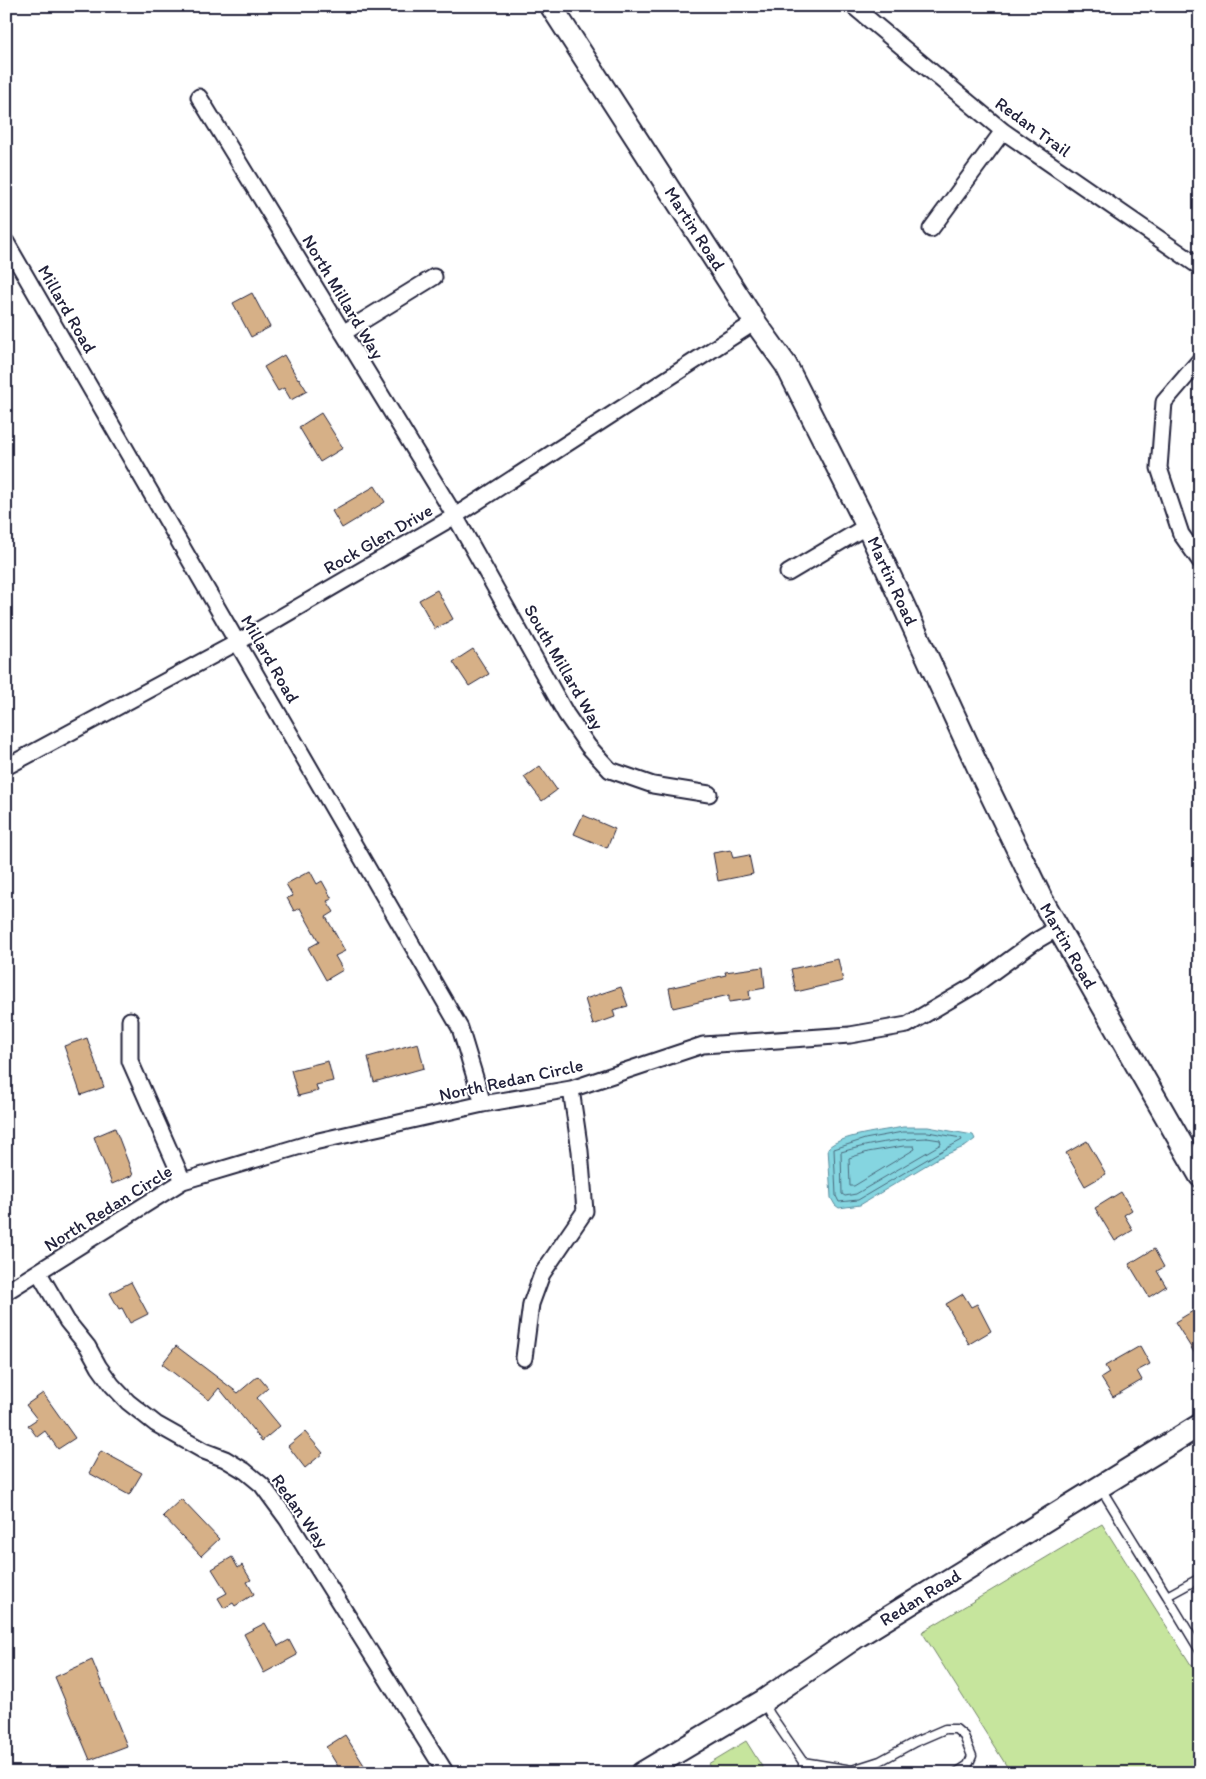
<svg xmlns="http://www.w3.org/2000/svg" width="1206" height="1779" font-family="Itim,sans-serif">
<style>
.green{fill:#c6e59d;stroke:#74846c}
.water{fill:#85d5e0;stroke:#5d8d9e}
.lines{fill:none;stroke-linecap:round;stroke-linejoin:round}
.shore{stroke:#4a6a7d;stroke-width:1}
.building{fill:#d6b087;stroke:#22223b}
.lane-casing{stroke:#22223b;stroke-width:11}
.street-casing{stroke:#22223b;stroke-width:19}
.secondary-casing{stroke:#22223b;stroke-width:25}
.lane{stroke:#fff;stroke-width:8}
.street{stroke:#fff;stroke-width:15}
.secondary{stroke:#fff;stroke-width:21}
.labels{text-anchor:middle;stroke-width:4;stroke-linejoin:round;paint-order:stroke}
.street-label{font-size:18px;fill:#22223b;stroke:#fff}
</style>
<rect width="100%" height="100%" fill="#fff"/>
<filter id="ink" filterUnits="userSpaceOnUse"><feTurbulence type="fractalNoise" baseFrequency=".02" numOctaves="2"/><feDisplacementMap in="SourceGraphic" scale="10" xChannelSelector="R" yChannelSelector="G"/><feConvolveMatrix kernelMatrix="1 2 1 2 8 2 1 2 1" color-interpolation-filters="sRGB"/></filter>
<g filter="url(#ink)">
<!-- green -->
<path class="green" d="M 1102,1524 L 1200,1679 L 1200,1773 L 1011,1773 L 922,1632 Z
M 746,1741 L 766,1773 L 714,1773 L 708,1764 Z"/>
<!-- water -->
<path class="water" d="M 903,1127 L 928,1127 L 973,1135 L 975,1139 L 966,1146 L 938,1158 L 860,1205 L 839,1208 L 835,1205 L 831,1198 L 828,1148 C 840,1135 884,1131 903,1127 Z"/>
<g class="lines">
<!-- shore -->
<path class="shore" d="M 903,1132 L 928,1132 L 961,1138 L 962,1140 L 936,1154 L 858,1200 L 839,1202 L 836,1196 L 834,1149 L 865,1139 Z
M 927,1138 L 940,1140 L 941,1144 L 856,1194 L 845,1196 L 842,1194 L 841,1152 C 869,1144 898,1139 927,1138 Z
M 904,1146 L 914,1146 L 915,1149 L 854,1186 L 850,1186 L 849,1158 L 868,1152 Z"/>
</g>
<!-- building -->
<path class="building" d="M 252,293 L 270,327 L 251,337 L 233,303 Z
M 284,355 L 298,379 L 299,378 L 307,391 L 291,400 L 284,388 L 278,391 L 264,367 Z
M 321,413 L 343,448 L 320,462 L 299,427 Z
M 375,486 L 385,502 L 342,528 L 332,511 Z
M 437,590 L 453,619 L 435,629 L 419,600 Z
M 473,649 L 489,674 L 469,686 L 453,662 Z
M 540,766 L 557,790 L 542,801 L 524,777 Z
M 583,815 L 615,829 L 607,848 L 574,834 Z
M 731,850 L 733,858 L 749,855 L 753,874 L 718,881 L 713,853 Z
M 310,871 L 317,884 L 322,881 L 332,899 L 327,901 L 334,912 L 326,917 L 345,951 L 335,956 L 343,970 L 326,980 L 308,948 L 319,942 L 300,908 L 294,911 L 287,898 L 293,896 L 286,884 Z
M 838,959 L 843,981 L 796,992 L 791,969 Z
M 763,967 L 765,988 L 749,991 L 750,999 L 729,1002 L 729,995 L 673,1008 L 669,988 L 726,975 L 725,972 Z
M 621,987 L 628,1006 L 613,1010 L 615,1017 L 593,1025 L 585,999 Z
M 87,1038 L 104,1087 L 81,1095 L 64,1046 Z
M 418,1043 L 424,1068 L 374,1082 L 368,1057 Z
M 328,1061 L 333,1081 L 316,1085 L 318,1091 L 298,1096 L 291,1070 Z
M 115,1128 L 133,1175 L 112,1184 L 94,1137 Z
M 1087,1141 L 1106,1174 L 1085,1186 L 1066,1153 Z
M 1121,1192 L 1132,1210 L 1124,1215 L 1133,1230 L 1115,1241 L 1095,1208 Z
M 1154,1249 L 1164,1267 L 1157,1271 L 1166,1286 L 1149,1297 L 1129,1264 Z
M 131,1282 L 148,1314 L 130,1323 L 122,1308 L 119,1309 L 110,1293 Z
M 963,1294 L 971,1307 L 977,1304 L 991,1331 L 969,1344 L 946,1304 Z
M 1193,1311 L 1200,1323 L 1200,1362 L 1175,1322 Z
M 176,1346 L 238,1393 L 258,1376 L 268,1388 L 257,1398 L 280,1426 L 262,1441 L 219,1388 L 209,1400 L 162,1364 Z
M 1140,1346 L 1150,1364 L 1137,1371 L 1142,1380 L 1113,1397 L 1101,1378 L 1109,1373 L 1105,1366 Z
M 43,1393 L 75,1438 L 58,1449 L 45,1431 L 37,1437 L 28,1425 L 37,1419 L 26,1405 Z
M 305,1432 L 323,1453 L 305,1468 L 288,1446 Z
M 101,1451 L 142,1473 L 129,1495 L 89,1473 Z
M 181,1499 L 219,1539 L 201,1556 L 163,1516 Z
M 232,1557 L 238,1568 L 242,1565 L 251,1580 L 247,1582 L 254,1594 L 235,1606 L 233,1603 L 224,1608 L 218,1598 L 227,1593 L 212,1569 Z
M 265,1623 L 278,1646 L 289,1640 L 297,1655 L 264,1673 L 244,1634 Z
M 92,1660 L 127,1746 L 90,1760 L 55,1677 Z
M 345,1735 L 369,1773 L 342,1773 L 326,1747 Z"/>
<g class="lines">
<defs>
<path id="lane" d="M 1100,1487 L 1167,1596 L 1200,1578
M 1167,1596 L 1200,1651
M 764,1702 L 770,1714 L 803,1762 L 803,1773
M 803,1762 L 852,1770 L 880,1761 L 915,1742 L 945,1729 L 956,1729 L 964,1736 L 972,1756 L 968,1765 L 956,1773"/>
<path id="street" d="M 853,6 L 1003,131 L 1200,267
M 199,97 L 455,516 L 566,714 L 588,746 L 610,770 L 653,785 L 709,794
M 931,229 L 1003,131
M 6,242 L 460,1028 L 483,1104
M 343,333 L 434,277
M 1200,360 L 1164,402 L 1159,468 L 1181,534 L 1200,561
M 788,573 L 867,526
M 6,767 L 238,642 L 455,516 L 755,322
M 130,1020 L 130,1061 L 183,1181
M 39,1273 L 67,1321 L 88,1347 L 99,1367 L 112,1385 L 128,1402 L 156,1424 L 204,1451 L 225,1459 L 245,1471 L 262,1485 L 287,1519 L 446,1773
M 6,1292 L 183,1181 L 314,1142 L 483,1104 L 571,1089 L 703,1045 L 850,1035 L 907,1025 L 975,985 L 1034,942 L 1058,928
M 524,1358 L 531,1304 L 542,1274 L 585,1211 L 580,1151 L 571,1089"/>
<g id="secondary">
<path id="s1" d="M 551,6 L 755,322 L 786,365 L 867,526 L 983,778 L 1041,898 L 1200,1176"/>
<path id="s2" d="M 642,1773 L 763,1701 L 858,1636 L 1200,1425"/>
</g>
</defs>
<!-- lane casing -->
<use href="#lane" class="lane-casing"/>
<!-- street casing -->
<use href="#street" class="street-casing"/>
<!-- secondary casing -->
<use href="#secondary" class="secondary-casing"/>
<!-- lane -->
<use href="#lane" class="lane"/>
<!-- street -->
<use href="#street" class="street"/>
<!-- secondary -->
<use href="#secondary" class="secondary"/>
</g>
</g>
<g class="labels">
<!-- street labels -->
<g class="street-label">
<text transform="translate(1033 127) rotate(36)" y="6">Redan Trail</text>
<text dy="6" stroke="none"><textPath href="#s1" startOffset="265">Martin Road</textPath></text>
<text transform="translate(343 297) rotate(59)" y="6">North Millard Way</text>
<text transform="translate(67 309) rotate(60)" y="6">Millard Road</text>
<text transform="translate(378 539) rotate(-30)" y="6">Rock Glen Drive</text>
<text dy="6" stroke="none"><textPath href="#s1" startOffset="670">Martin Road</textPath></text>
<text transform="translate(270 659) rotate(60)" y="6">Millard Road</text>
<text transform="translate(564 667) rotate(60)" y="6">South Millard Way</text>
<text dy="6" stroke="none"><textPath href="#s1" startOffset="1075">Martin Road</textPath></text>
<text transform="translate(511 1080) rotate(-12)" y="6">North Redan Circle</text>
<text transform="translate(108 1208) rotate(-32)" y="6">North Redan Circle</text>
<text transform="translate(300 1511) rotate(55)" y="6">Redan Way</text>
<text dy="6" stroke="none"><textPath href="#s2" startOffset="329">Redan Road</textPath></text>
</g>
</g>
<!-- margin -->
<rect width="1206" height="1779" fill="none" stroke="#fff" stroke-width="25"/>
<rect x="12" y="12" width="1181" height="1754" fill="none" stroke="#22223b" stroke-width="2" filter="url(#ink)"/>
</svg>
